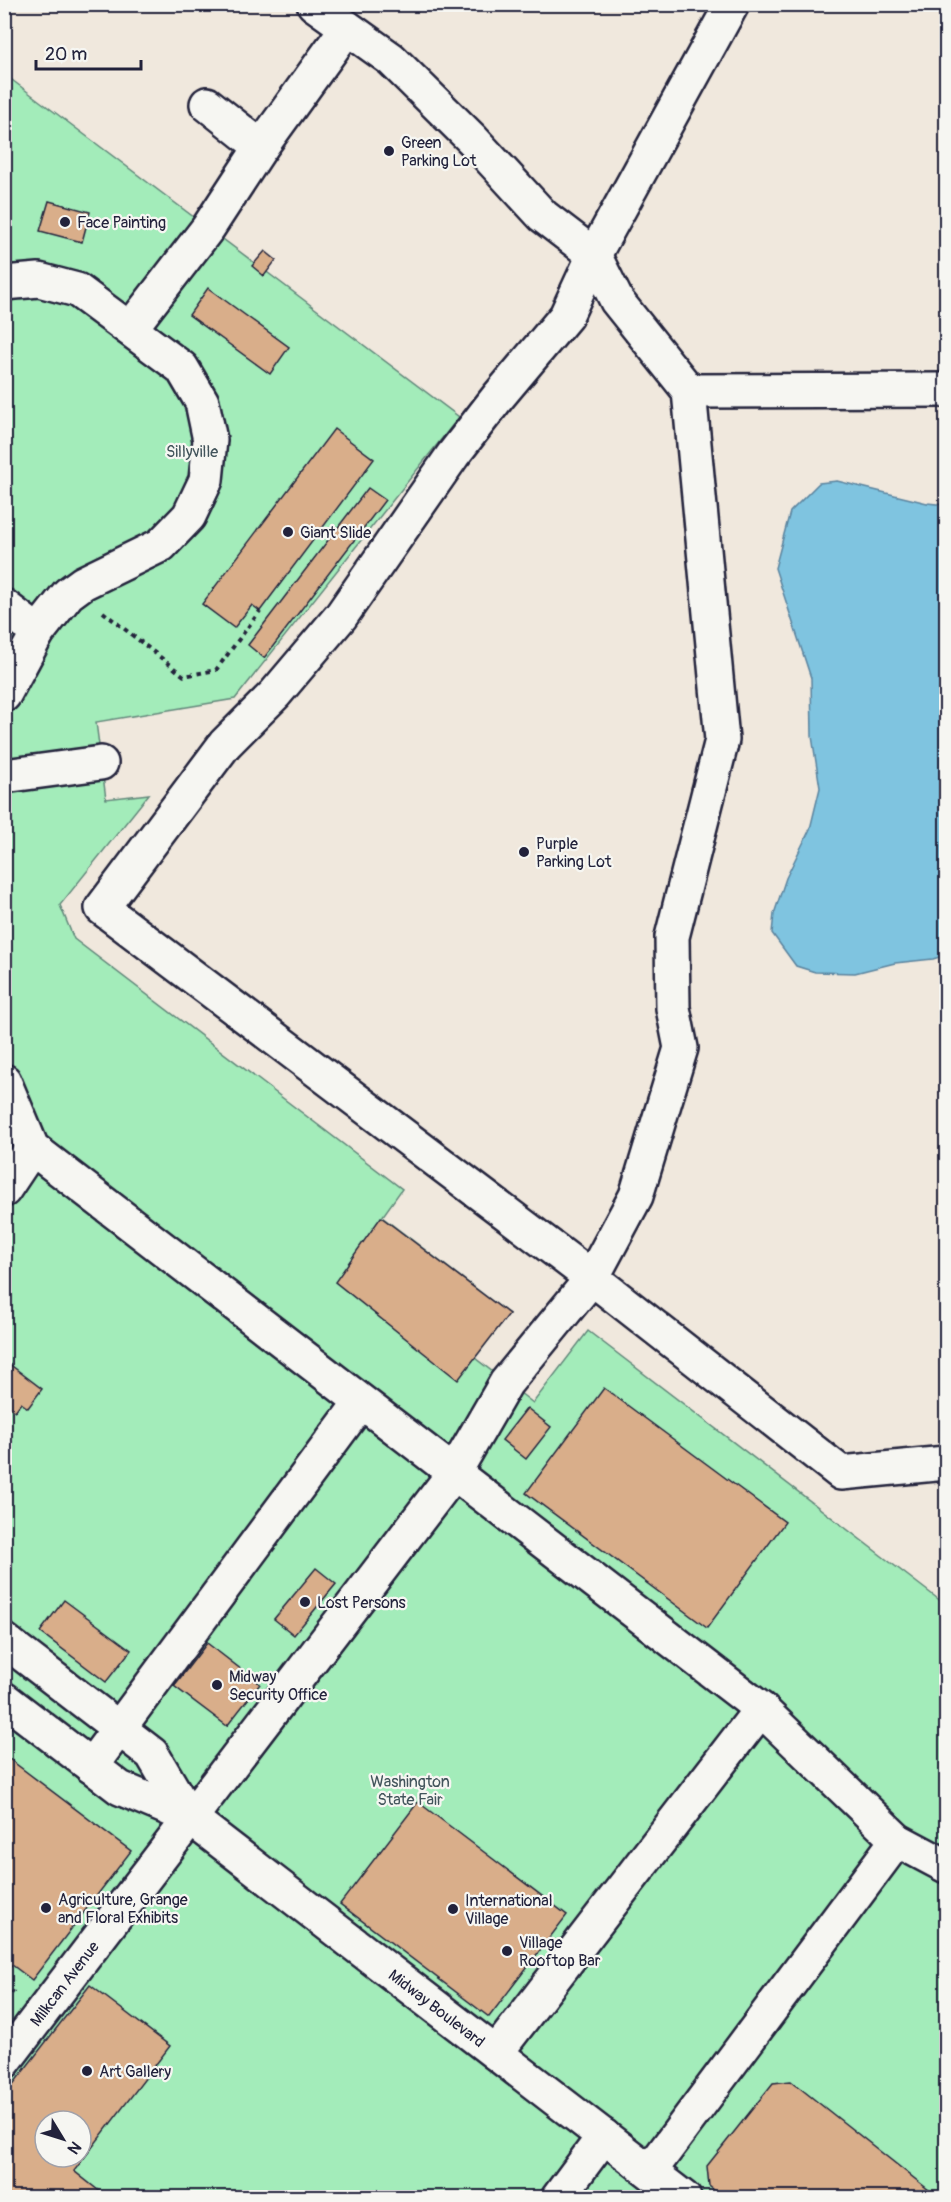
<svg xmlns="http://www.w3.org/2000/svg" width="951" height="2202" font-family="Pangolin,sans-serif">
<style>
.green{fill:#a3ecba;stroke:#62877a;stroke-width:1.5;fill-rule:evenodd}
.water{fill:#7fc4e0;stroke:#5a839e;stroke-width:1.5}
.building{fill:#d9ae8a;stroke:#22223b;stroke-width:1.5;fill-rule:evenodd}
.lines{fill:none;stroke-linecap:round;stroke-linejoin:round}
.minor-casing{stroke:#22223b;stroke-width:38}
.path{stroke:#22223b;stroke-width:4;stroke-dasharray:4.5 4.5;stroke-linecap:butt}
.minor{stroke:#f6f6f2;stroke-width:33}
.poi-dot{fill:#22223b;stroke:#f6f6f2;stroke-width:2}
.labels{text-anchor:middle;stroke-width:4.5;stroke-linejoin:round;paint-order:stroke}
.poi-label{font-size:16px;fill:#22223b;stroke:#f6f6f2;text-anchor:start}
.park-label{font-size:16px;fill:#42545b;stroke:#f6f6f2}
.street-label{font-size:16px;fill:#22223b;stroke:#f6f6f2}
</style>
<rect width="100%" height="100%" fill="#f0e8dd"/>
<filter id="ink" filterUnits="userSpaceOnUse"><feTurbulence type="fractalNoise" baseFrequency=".0167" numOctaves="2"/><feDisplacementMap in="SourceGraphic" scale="12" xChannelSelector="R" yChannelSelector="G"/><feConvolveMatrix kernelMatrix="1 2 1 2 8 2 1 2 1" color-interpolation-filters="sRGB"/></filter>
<g filter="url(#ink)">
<!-- green -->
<path class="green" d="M 4,74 L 459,417 L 235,699 L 96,722 L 106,799 L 149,794 L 60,905 L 74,939 L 402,1189 L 382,1217 L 509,1314 L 475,1358 L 533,1403 L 588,1331 L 946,1605 L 946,2197 L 5,2197 ZM 45,2121 L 81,2121 L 81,2157 L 45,2157 Z"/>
<!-- water -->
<path class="water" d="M 837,481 L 927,503 L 946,505 L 946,955 L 933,959 L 895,963 L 855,973 L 815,972 L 796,966 L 772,933 L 774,914 L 786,878 L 810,829 L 820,788 L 812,736 L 811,678 L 775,568 L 790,512 L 819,483 Z"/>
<!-- building -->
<path class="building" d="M 49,201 L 90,212 L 82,242 L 40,231 Z
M 265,251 L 276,260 L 264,276 L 252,266 Z
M 208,288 L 289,347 L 270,374 L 189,315 Z
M 334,429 L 374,459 L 260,611 L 252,605 L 234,628 L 202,604 Z
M 368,488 L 385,500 L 264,658 L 248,645 Z
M 381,1217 L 509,1314 L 458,1380 L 335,1282 Z
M 4,1360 L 42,1389 L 28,1408 L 21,1403 L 15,1411 L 4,1403 Z
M 604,1388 L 785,1522 L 707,1628 L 526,1493 Z
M 527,1408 L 551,1427 L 526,1459 L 502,1440 Z
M 316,1568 L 336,1584 L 294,1635 L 274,1619 Z
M 64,1600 L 131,1650 L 106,1682 L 40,1632 Z
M 207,1643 L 260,1684 L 227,1726 L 174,1686 Z
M 4,1755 L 131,1851 L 32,1980 L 12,1965 L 8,1970 L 4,1967 Z
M 418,1802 L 567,1915 L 489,2017 L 340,1904 Z
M 90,1985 L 170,2046 L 74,2171 L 108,2198 L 4,2198 L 4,2096 ZM 45,2121 L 81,2121 L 81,2157 L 45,2157 Z
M 791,2081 L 939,2198 L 724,2198 L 709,2186 L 707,2166 L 773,2083 Z"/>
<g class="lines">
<defs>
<g id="minor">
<path d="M 732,4 L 594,255 L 566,316 L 498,397 L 453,455 L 341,616 L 275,694 L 225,744 L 102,908 L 592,1278 L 841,1473 L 946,1463"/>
<path d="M 207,104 L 261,147"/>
<path d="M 4,283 L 39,280 L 77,290 L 182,368 L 202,402 L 210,440 L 206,480 L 189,516 L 161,545 L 83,583 L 68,594 L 38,632 L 4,695"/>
<path d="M 130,329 L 208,228 L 261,147 L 347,28"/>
<path d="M 689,391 L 946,390"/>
<path d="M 4,606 L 38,632"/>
<path d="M 4,776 L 101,763"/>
<path d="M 4,1081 L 32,1148 L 761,1709 L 897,1840 L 946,1866"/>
<path d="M 4,1190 L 32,1148"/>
<path d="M 4,1640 L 152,1754 L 189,1817"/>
<path id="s1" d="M 4,1699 L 120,1788 L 189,1817 L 684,2198"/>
<path d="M 91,1766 L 361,1402"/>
<path d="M 496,2053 L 761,1709"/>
<path id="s2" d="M 4,2062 L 454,1473 L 506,1383 L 592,1278 L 636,1196 L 681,1048 L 673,1008 L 672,937 L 722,740 L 689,391 L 617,301 L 594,255 L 543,216 L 473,140 L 391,59 L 314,4"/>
<path d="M 650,2171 L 897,1840"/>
<path d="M 558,2198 L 604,2136"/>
</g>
</defs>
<!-- minor casing -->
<use href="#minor" class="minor-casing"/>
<!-- path -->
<path class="path" d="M 103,612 L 184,676 L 216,670 L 260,611
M 4,1986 L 14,1993"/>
<!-- minor -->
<use href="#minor" class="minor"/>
</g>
</g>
<!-- markers -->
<g class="poi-dot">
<circle cx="389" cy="151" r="6"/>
<circle cx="65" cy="222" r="6"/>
<circle cx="288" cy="532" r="6"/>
<circle cx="524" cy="852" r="6"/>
<circle cx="305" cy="1602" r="6"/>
<circle cx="217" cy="1685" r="6"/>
<circle cx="46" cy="1908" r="6"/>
<circle cx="453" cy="1909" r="6"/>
<circle cx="507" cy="1951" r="6"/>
<circle cx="87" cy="2071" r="6"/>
</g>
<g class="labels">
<!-- poi labels -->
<g class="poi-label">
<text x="401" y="148">Green<tspan x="401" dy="18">Parking Lot</tspan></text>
<text x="77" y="228">Face Painting</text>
<text x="300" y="538">Giant Slide</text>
<text x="536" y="849">Purple<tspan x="536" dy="18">Parking Lot</tspan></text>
<text x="317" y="1608">Lost Persons</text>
<text x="229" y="1682">Midway<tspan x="229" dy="18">Security Office</tspan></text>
<text x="58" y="1905">Agriculture, Grange<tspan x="58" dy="18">and Floral Exhibits</tspan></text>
<text x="465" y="1906">International<tspan x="465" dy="18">Village</tspan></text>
<text x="519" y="1948">Village<tspan x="519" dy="18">Rooftop Bar</tspan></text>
<text x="99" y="2077">Art Gallery</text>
</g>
<!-- park labels -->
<g class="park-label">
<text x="192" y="457">Sillyville</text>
<text x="410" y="1787">Washington<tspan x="410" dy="18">State Fair</tspan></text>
</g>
<!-- street labels -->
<g class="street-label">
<text dy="6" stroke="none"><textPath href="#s2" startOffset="99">Milkcan Avenue</textPath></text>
<text dy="6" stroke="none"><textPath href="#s1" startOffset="534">Midway Boulevard</textPath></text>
</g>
</g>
<!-- margin -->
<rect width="951" height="2202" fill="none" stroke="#f6f6f2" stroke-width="24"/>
<rect x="12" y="12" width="927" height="2178" fill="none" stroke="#22223b" stroke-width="2" filter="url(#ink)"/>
<!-- north arrow -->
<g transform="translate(63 2139) rotate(128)"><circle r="28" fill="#f6f6f2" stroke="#a1a1a9" stroke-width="1.5"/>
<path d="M0-4.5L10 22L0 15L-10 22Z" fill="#22223b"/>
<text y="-9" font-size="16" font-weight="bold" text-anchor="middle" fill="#22223b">N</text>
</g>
<!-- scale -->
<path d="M36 60v9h105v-9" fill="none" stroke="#22223b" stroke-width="3"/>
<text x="45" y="60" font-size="18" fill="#22223b" stroke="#f6f6f2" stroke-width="4.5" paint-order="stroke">20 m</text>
</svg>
